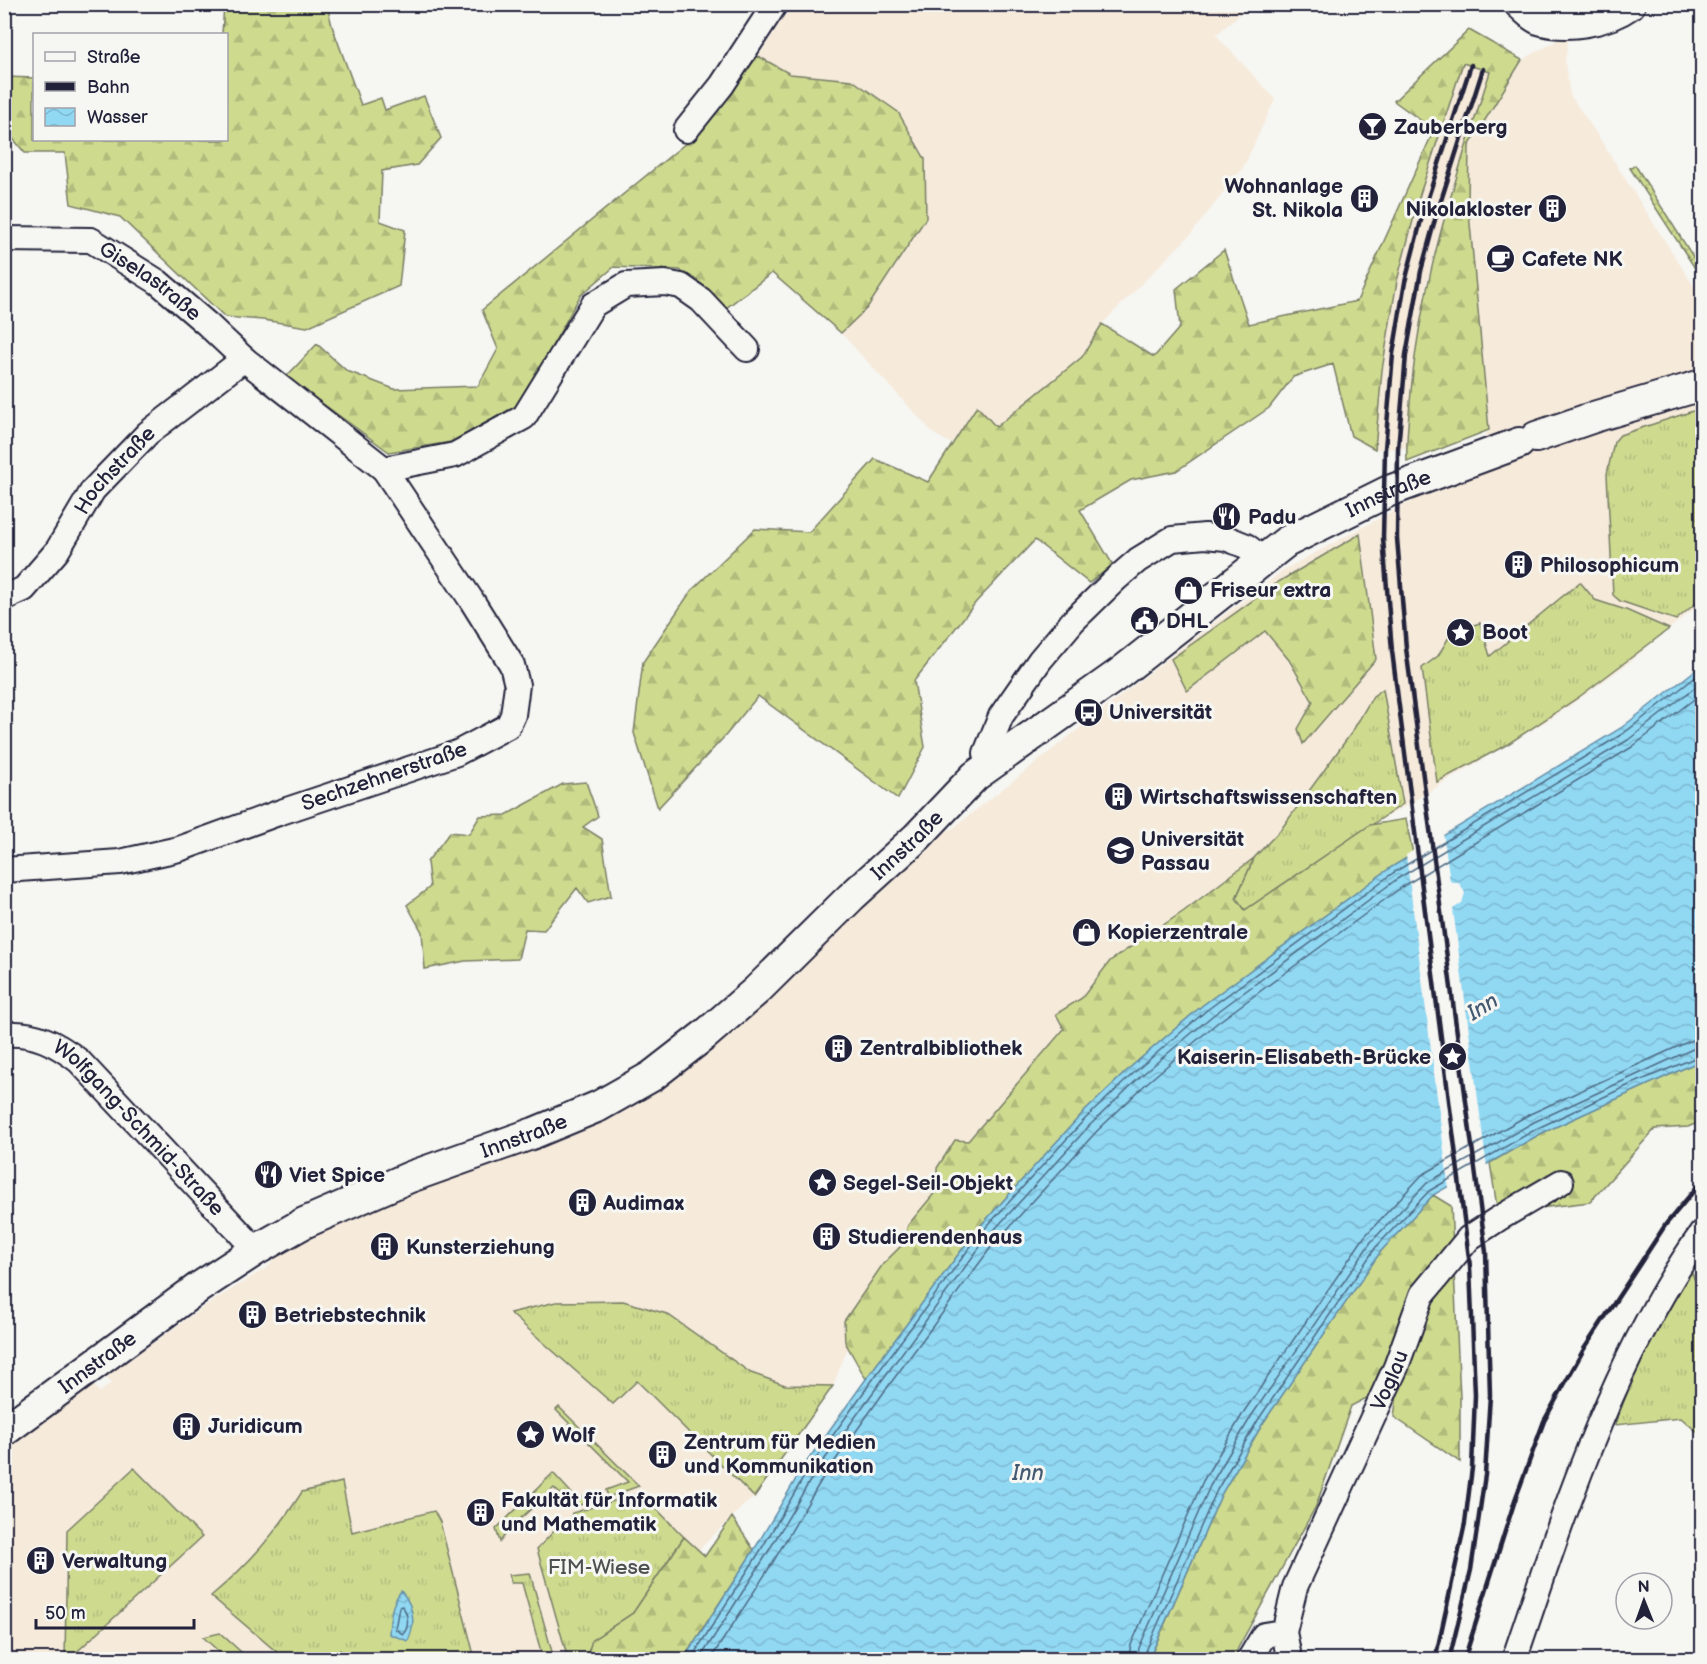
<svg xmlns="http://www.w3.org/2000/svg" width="1707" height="1664" font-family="'Balsamiq Sans',sans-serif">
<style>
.built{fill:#f6eadb}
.grass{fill:url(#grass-tufts);stroke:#787e65;stroke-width:1.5}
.forest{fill:url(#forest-firs);stroke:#787e65;stroke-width:1.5}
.garden{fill:url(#garden-furrows);stroke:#787e65;stroke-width:1.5}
.water{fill:url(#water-waves);stroke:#658fa9;stroke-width:1.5}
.pier{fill:#f6f6f2}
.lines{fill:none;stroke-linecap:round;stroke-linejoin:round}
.shore{stroke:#4e6b85;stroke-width:1.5}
.minor-casing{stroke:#22223b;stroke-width:28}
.tertiary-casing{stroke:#22223b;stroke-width:34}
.minor{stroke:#f6f6f2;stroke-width:24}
.tertiary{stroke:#f6f6f2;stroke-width:30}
.rail{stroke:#22223b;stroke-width:4.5}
.labels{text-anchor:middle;stroke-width:6;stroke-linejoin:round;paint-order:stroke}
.poi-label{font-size:21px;font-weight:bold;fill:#22223b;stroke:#f6f6f2;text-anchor:start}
.street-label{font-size:21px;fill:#22223b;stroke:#f6f6f2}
.park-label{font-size:21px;fill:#4d5050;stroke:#f6f6f2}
.water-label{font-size:22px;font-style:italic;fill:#435972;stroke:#f6f6f2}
</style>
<defs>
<pattern id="grass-tufts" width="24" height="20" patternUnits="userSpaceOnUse" patternTransform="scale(1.5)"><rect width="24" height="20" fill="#cedb8f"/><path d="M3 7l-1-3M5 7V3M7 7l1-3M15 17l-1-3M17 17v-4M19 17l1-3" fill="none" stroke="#b1bc7c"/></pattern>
<pattern id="forest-firs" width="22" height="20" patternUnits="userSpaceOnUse" patternTransform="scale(1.5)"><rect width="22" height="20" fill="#cedb8f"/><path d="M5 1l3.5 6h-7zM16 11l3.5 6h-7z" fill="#b1bc7c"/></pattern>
<pattern id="garden-furrows" width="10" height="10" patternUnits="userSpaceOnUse" patternTransform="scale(1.5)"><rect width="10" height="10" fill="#cedb8f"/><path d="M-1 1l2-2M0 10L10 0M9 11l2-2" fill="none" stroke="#b1bc7c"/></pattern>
<pattern id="water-waves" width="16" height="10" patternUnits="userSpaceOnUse" patternTransform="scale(1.5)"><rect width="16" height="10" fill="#91d8f3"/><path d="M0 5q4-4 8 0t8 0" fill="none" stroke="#7db9d1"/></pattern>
</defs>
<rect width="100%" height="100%" fill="#f6f6f2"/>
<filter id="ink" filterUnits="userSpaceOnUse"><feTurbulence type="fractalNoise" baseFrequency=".0167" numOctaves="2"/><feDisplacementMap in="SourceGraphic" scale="12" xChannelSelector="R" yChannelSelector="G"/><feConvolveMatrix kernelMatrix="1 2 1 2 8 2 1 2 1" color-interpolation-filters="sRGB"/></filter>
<g filter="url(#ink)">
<!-- built -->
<path class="built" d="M 792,5 L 1250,5 L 1216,35 L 1275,99 L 1243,168 L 1191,234 L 1102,324 L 1082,357 L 996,427 L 976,407 L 952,444 L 934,434 L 841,333 L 867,308 L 852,80 L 790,74 L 758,56 Z
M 1569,34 L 1565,62 L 1570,95 L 1596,133 L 1702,299 L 1702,602 L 1623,667 L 1558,714 L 1360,833 L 966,1202 L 846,1352 L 833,1386 L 755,1497 L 743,1506 L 698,1551 L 627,1659 L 5,1659 L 4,1452 L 93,1385 L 100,1392 L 111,1383 L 106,1376 L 205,1306 L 268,1267 L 304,1223 L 598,1106 L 917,837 L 952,829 L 1190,641 L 1285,569 L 1419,497 L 1450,486 L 1489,430 L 1468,202 L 1469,146 L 1522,60 Z
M 1463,63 L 1491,72 L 1449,198 L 1427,281 L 1412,370 L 1406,448 L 1375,449 L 1382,370 L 1397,281 L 1420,194 Z"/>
<!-- grass -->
<path class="grass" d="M 1702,408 L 1702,598 L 1676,620 L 1620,601 L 1613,595 L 1607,474 L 1614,442 L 1620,435 Z
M 1580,582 L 1595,600 L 1626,610 L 1669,629 L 1579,697 L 1508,744 L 1437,782 L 1422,668 L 1438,656 L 1452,632 L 1480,623 L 1490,656 Z
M 1383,689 L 1403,804 L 1245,910 L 1236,898 L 1254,858 L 1282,828 L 1352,732 L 1373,696 Z
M 1690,1268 L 1702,1298 L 1702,1436 L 1681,1418 L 1615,1425 L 1639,1361 Z
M 623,1301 L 667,1314 L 751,1373 L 785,1385 L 833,1386 L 754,1497 L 637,1381 L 613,1404 L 510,1313 L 556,1302 Z
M 559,1407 L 639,1486 L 608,1497 L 606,1490 L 628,1482 L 556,1410 Z
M 134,1468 L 202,1537 L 69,1659 L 65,1659 L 67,1530 Z
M 553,1473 L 577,1499 L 601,1492 L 603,1498 L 573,1507 L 554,1488 L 508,1530 L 500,1542 L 496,1529 Z
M 342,1482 L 352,1532 L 434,1511 L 440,1522 L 475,1659 L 352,1659 L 340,1650 L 332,1659 L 285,1659 L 211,1596 C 249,1564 275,1534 302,1492 Z
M 641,1493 L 684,1537 L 633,1613 L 593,1640 L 586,1659 L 568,1659 L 537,1549 L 556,1529 L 570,1521 L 572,1513 Z
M 530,1573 L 554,1659 L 543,1659 L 522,1583 L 511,1583 L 509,1575 Z
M 220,1633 L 249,1659 L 227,1659 L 203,1637 Z"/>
<!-- forest -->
<path class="forest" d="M 224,5 L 327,5 L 332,26 L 361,105 L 381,98 L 385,110 L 424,96 L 441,138 L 417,165 L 382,171 L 380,221 L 405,230 L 399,286 L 307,327 L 263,320 L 225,317 L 120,217 L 71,204 L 65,153 L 25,153 L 5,129 L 5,77 L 34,78 L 34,140 L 226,140 L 226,34 L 222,34 Z
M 1469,30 L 1522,60 L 1469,146 L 1468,202 L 1489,430 L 1407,462 C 1406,442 1408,422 1410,403 C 1419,287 1454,182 1490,72 L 1463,63 L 1420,194 L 1397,281 L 1382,370 L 1375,449 L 1351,436 L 1333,364 L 1293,377 L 1269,408 L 1176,471 L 1131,480 L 1080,510 L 1113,565 L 1089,583 L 1035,540 L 976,602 L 914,681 L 925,747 L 898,799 L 758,696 L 726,735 L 658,808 L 634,733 L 643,662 L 691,591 L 755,529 L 809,532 L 875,459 L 928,482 L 977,406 L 996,427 L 1082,357 L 1102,324 L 1154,357 L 1180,327 L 1176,289 L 1224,250 L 1249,324 L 1357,301 L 1434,130 L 1394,101 Z
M 758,56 L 790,74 L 852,80 L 898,112 L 925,159 L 926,218 L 867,308 L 841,333 L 772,273 L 722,311 L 680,270 L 614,267 L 580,296 L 520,404 L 451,442 L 389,452 L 286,377 L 317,344 L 347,371 L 394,389 L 478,386 L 498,349 L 482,310 L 692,138 Z
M 1360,534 L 1376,659 L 1303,744 L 1298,729 L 1313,702 L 1289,660 L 1265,631 L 1187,691 L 1171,659 L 1280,581 Z
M 586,782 L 598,816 L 583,827 L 602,839 L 611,896 L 588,903 L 577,888 L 544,930 L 525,929 L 518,959 L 465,961 L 425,969 L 422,932 L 407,905 L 430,887 L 427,862 L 450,832 L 469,834 L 480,816 L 506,815 L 563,784 Z
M 1406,819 L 1413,854 L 1390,868 L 1203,1005 L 1133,1065 L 1081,1115 L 975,1232 L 866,1379 L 845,1342 L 844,1321 L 883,1264 L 902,1245 L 908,1225 L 937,1190 L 937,1168 L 955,1140 L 968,1141 L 1064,1029 L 1056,1014 L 1082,998 L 1110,961 L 1184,911 L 1254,858 L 1236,898 L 1245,910 L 1370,825 Z
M 1702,1060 L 1702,1121 L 1688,1127 L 1655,1129 L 1590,1202 L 1498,1213 L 1490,1163 L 1540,1134 Z
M 1433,1195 L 1451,1206 L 1460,1398 L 1460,1462 L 1394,1417 L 1399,1381 L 1351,1406 L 1316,1506 L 1238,1648 L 1234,1659 L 1149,1660 L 1222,1493 L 1263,1423 L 1381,1251 Z
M 732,1517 L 754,1550 L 683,1659 L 586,1660 L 592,1640 L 633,1613 L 684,1537 L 705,1556 Z"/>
<!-- garden -->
<path class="garden" d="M 1635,165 L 1702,271 L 1702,279 L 1630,168 Z"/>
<!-- water -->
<path class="water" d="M 1702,665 L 1702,1060 L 1540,1134 L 1433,1195 L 1381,1251 L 1263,1423 L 1222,1493 L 1149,1659 L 683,1660 L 754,1550 L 803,1467 L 866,1379 L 975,1232 L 1081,1115 L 1133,1065 L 1203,1005 L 1390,868 L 1621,728 Z
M 401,1591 C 414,1606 416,1623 408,1641 L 389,1634 C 390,1617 391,1604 401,1591 Z"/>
<!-- pier -->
<path class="pier" d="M 1443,832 L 1450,881 L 1460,884 L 1465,893 L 1462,903 L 1453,909 L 1487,1168 L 1449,1190 L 1406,855 Z"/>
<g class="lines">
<!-- shore -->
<path class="shore" d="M 402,1606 C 408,1613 410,1627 403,1634 L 395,1629 L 399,1607 Z
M 690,1660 L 759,1553 L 808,1470 L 871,1382 L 979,1235 L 1085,1119 L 1137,1070 L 1207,1010 L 1393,873 L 1624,733 L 1702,672
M 699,1660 L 765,1557 L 814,1474 L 877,1387 L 985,1240 L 1090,1125 L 1142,1075 L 1212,1016 L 1397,879 L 1628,740 L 1702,682
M 710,1660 L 773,1562 L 822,1479 L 884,1392 L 992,1246 L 1097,1131 L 1148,1082 L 1217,1023 L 1402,887 L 1632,747 L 1702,693
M 1128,1660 L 1131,1645 L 1203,1481 L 1245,1410 L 1365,1236 L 1422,1175 L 1530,1114 L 1692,1040 L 1702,1038
M 1137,1660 L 1139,1648 L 1210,1486 L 1252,1415 L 1371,1242 L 1427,1183 L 1534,1122 L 1695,1048 L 1702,1047
M 1144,1660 L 1146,1651 L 1217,1490 L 1258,1420 L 1376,1247 L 1429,1191 L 1538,1128 L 1627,1086 L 1702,1055"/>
<defs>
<g id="minor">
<path d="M 686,130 L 722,85 L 775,4"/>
<path id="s1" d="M 4,239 L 91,240 L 158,282 L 207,324 L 244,359 L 384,469 L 472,601 L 512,665 L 517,685 L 513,715 L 508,726 L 457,753 L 281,812 L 179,849 L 120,862 L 4,870"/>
<path d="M 384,469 L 455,455 L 524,417 L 593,305 L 626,285 L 665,283 L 681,286 L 701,300 L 747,349"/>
<path id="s2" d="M 4,598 L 24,589 L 57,551 L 93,490 L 148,433 L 244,359"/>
<path d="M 988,766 L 986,753 L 1001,716 L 1040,660 L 1073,621 L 1116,579 L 1138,560 L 1172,539 L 1205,536 L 1226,538 L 1246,546 L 1264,559"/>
<path id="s3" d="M 4,1034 C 35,1032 56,1043 79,1061 L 256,1250"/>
<path d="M 1249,1660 L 1264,1635 L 1284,1632"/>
<path id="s4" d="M 1287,1660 L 1288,1652 L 1284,1632 L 1295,1587 L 1396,1367 L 1422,1295 L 1469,1238 L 1498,1219 L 1561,1182"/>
<path d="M 1514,1660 C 1563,1516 1613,1357 1702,1233"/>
</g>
<g id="tertiary">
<path d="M 1520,4 C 1526,9 1532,16 1539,19 C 1567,28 1606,21 1630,4"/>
<path d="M 1536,437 L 1597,416 L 1702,385"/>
<path id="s5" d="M 4,1431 L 198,1288 L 256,1250 L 304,1223 L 410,1177 L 534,1133 L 599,1106 L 652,1076 L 706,1034 L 757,990 L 851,897 L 917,837 L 975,776 L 1120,673 L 1286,542 L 1389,491 L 1519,443"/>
</g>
</defs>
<!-- minor casing -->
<use href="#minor" class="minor-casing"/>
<!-- tertiary casing -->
<use href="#tertiary" class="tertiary-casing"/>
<!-- minor -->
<use href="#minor" class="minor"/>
<!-- tertiary -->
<use href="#tertiary" class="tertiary"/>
<!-- rail -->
<path class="rail" d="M 1435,1660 L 1465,1523 L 1472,1468 L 1475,1395 L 1470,1266 L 1392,651 L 1383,538 L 1385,449 L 1393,354 L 1405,282 L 1423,213 L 1471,65
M 1449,1660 L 1471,1570 L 1485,1475 L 1490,1395 L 1486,1252 L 1406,648 L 1397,538 L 1398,449 L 1406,355 L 1421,271 L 1436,216 L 1483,69
M 1464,1660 L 1515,1500 L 1544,1421 L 1584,1349 L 1666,1224 L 1702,1181"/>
</g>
</g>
<!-- icons -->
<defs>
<symbol id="bar-disc" viewBox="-11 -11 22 22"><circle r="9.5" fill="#22223b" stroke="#f6f6f2"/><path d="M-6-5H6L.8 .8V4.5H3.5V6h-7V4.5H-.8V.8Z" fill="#fff"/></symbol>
<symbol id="building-disc" viewBox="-11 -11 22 22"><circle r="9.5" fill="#22223b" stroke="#f6f6f2"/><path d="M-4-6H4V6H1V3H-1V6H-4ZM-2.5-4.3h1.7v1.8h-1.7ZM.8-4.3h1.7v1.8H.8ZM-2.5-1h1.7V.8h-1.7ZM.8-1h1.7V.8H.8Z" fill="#fff"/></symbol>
<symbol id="cafe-disc" viewBox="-11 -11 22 22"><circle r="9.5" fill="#22223b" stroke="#f6f6f2"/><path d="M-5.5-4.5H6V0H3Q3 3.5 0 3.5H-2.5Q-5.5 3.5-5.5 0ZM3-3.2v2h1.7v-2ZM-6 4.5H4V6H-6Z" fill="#fff"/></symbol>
<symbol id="restaurant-disc" viewBox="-11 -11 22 22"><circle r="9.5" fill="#22223b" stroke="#f6f6f2"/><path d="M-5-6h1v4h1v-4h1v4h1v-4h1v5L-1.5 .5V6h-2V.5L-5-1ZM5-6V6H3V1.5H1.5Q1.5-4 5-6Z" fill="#fff"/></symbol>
<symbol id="shop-disc" viewBox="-11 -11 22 22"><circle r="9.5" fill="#22223b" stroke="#f6f6f2"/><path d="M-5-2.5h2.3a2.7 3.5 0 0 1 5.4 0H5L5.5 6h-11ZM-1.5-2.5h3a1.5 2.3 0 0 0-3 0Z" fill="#fff"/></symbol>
<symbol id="civic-disc" viewBox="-11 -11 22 22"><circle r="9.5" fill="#22223b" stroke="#f6f6f2"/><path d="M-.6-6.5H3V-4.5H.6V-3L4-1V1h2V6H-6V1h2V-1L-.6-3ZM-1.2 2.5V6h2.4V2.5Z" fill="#fff"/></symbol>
<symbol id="sight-disc" viewBox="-11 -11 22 22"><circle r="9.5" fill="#22223b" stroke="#f6f6f2"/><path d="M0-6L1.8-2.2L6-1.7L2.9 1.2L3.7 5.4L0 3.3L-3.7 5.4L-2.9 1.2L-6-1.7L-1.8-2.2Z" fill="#fff"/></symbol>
<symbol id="bus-disc" viewBox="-11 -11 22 22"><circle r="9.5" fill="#22223b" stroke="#f6f6f2"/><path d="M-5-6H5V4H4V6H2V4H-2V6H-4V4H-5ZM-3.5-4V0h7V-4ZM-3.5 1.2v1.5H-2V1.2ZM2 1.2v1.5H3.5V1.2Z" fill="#fff"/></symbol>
<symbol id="university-disc" viewBox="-11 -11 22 22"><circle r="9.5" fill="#22223b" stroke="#f6f6f2"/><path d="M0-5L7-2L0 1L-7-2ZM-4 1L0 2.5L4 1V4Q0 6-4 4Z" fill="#fff"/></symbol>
</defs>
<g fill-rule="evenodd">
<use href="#bar-disc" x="1356" y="110" width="33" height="33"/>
<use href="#building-disc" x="1348" y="182" width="33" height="33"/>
<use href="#building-disc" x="1536" y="192" width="33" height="33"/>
<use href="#cafe-disc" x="1484" y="242" width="33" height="33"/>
<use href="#restaurant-disc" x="1210" y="500" width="33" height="33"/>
<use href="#building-disc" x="1502" y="548" width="33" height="33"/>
<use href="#shop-disc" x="1172" y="574" width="33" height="33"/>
<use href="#civic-disc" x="1128" y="604" width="33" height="33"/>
<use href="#sight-disc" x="1444" y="616" width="33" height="33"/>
<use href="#bus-disc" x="1072" y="696" width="33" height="33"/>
<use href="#building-disc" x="1102" y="780" width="33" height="33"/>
<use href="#university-disc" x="1104" y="834" width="33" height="33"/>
<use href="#shop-disc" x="1070" y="916" width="33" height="33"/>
<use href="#building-disc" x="822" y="1032" width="33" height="33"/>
<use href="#sight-disc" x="1436" y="1040" width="33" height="33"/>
<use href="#restaurant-disc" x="252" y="1158" width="33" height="33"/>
<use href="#sight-disc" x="806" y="1166" width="33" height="33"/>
<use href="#building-disc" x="566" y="1186" width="33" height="33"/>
<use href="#building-disc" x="810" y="1220" width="33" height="33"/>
<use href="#building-disc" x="368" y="1230" width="33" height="33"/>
<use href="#building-disc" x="236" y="1298" width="33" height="33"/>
<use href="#building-disc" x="170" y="1410" width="33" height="33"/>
<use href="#sight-disc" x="514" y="1418" width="33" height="33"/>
<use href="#building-disc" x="646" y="1438" width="33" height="33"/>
<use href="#building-disc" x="464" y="1496" width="33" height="33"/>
<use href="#building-disc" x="24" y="1544" width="33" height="33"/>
</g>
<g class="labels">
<!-- poi labels -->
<g class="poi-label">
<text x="1394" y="134">Zauberberg</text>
<text x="1343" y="193" text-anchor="end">Wohnanlage<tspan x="1343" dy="24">St. Nikola</tspan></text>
<text x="1532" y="216" text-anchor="end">Nikolakloster</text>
<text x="1522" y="266">Cafete NK</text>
<text x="1248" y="524">Padu</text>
<text x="1540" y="572">Philosophicum</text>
<text x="1210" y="597">Friseur extra</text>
<text x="1166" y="628">DHL</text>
<text x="1482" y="639">Boot</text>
<text x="1109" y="719">Universität</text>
<text x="1140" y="804">Wirtschaftswissenschaften</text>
<text x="1141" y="846">Universität<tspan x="1141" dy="24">Passau</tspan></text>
<text x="1107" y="939">Kopierzentrale</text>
<text x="860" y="1055">Zentralbibliothek</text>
<text x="1431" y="1064" text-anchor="end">Kaiserin-Elisabeth-Brücke</text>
<text x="289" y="1182">Viet Spice</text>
<text x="843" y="1190">Segel-Seil-Objekt</text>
<text x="603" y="1210">Audimax</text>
<text x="848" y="1244">Studierendenhaus</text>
<text x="406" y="1254">Kunsterziehung</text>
<text x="274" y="1322">Betriebstechnik</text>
<text x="208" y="1433">Juridicum</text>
<text x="552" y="1442">Wolf</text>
<text x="684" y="1449">Zentrum für Medien<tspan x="684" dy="24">und Kommunikation</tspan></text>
<text x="501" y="1507">Fakultät für Informatik<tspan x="501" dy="24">und Mathematik</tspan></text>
<text x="62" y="1568">Verwaltung</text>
</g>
<!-- street labels -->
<g class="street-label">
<text dy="7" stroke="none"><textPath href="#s1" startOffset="159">Giselastraße</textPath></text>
<text dy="7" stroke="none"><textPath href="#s2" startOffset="172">Hochstraße</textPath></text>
<text dy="7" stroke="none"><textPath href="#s5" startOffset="1688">Innstraße</textPath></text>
<text transform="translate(384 776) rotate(-19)" y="7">Sechzehnerstraße</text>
<text dy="7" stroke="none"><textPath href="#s5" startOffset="1088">Innstraße</textPath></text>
<text dy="7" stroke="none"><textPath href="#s3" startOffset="171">Wolfgang-Schmid-Straße</textPath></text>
<text dy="7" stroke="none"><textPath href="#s5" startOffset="602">Innstraße</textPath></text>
<text dy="7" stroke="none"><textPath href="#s5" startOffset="116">Innstraße</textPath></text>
<text dy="7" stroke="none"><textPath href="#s4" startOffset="302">Voglau</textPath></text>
</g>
<!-- park labels -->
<g class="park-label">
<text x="599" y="1574">FIM-Wiese</text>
</g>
<!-- water labels -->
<g class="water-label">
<text transform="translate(1482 1006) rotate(-32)" y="8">Inn</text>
<text x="1028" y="1480">Inn</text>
</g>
</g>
<!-- margin -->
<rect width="1707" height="1664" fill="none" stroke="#f6f6f2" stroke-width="24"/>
<rect x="12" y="12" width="1683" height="1640" fill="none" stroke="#22223b" stroke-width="2" filter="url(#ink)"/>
<!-- legend -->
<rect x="33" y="33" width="195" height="108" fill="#f6f6f2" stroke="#a1a1a9" stroke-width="1.5"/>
<rect x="45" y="52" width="30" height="9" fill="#f6f6f2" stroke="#a1a1a9" stroke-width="1.5"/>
<text x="87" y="63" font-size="18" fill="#22223b">Straße</text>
<rect x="45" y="82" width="30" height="9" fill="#22223b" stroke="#a1a1a9" stroke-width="1.5"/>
<text x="87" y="93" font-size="18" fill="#22223b">Bahn</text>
<rect x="45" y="108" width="30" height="18" fill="url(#water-waves)" stroke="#a1a1a9" stroke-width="1.5"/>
<text x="87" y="123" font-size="18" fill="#22223b">Wasser</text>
<!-- north arrow -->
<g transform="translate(1644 1601) rotate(359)"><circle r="28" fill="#f6f6f2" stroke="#a1a1a9" stroke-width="1.5"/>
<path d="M0-4.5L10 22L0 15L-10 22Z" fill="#22223b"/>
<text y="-9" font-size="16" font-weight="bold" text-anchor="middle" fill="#22223b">N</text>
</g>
<!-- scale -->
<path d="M36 1619v9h158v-9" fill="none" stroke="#22223b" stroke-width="3"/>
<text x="45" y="1619" font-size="18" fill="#22223b" stroke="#f6f6f2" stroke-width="4.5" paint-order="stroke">50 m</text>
</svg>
